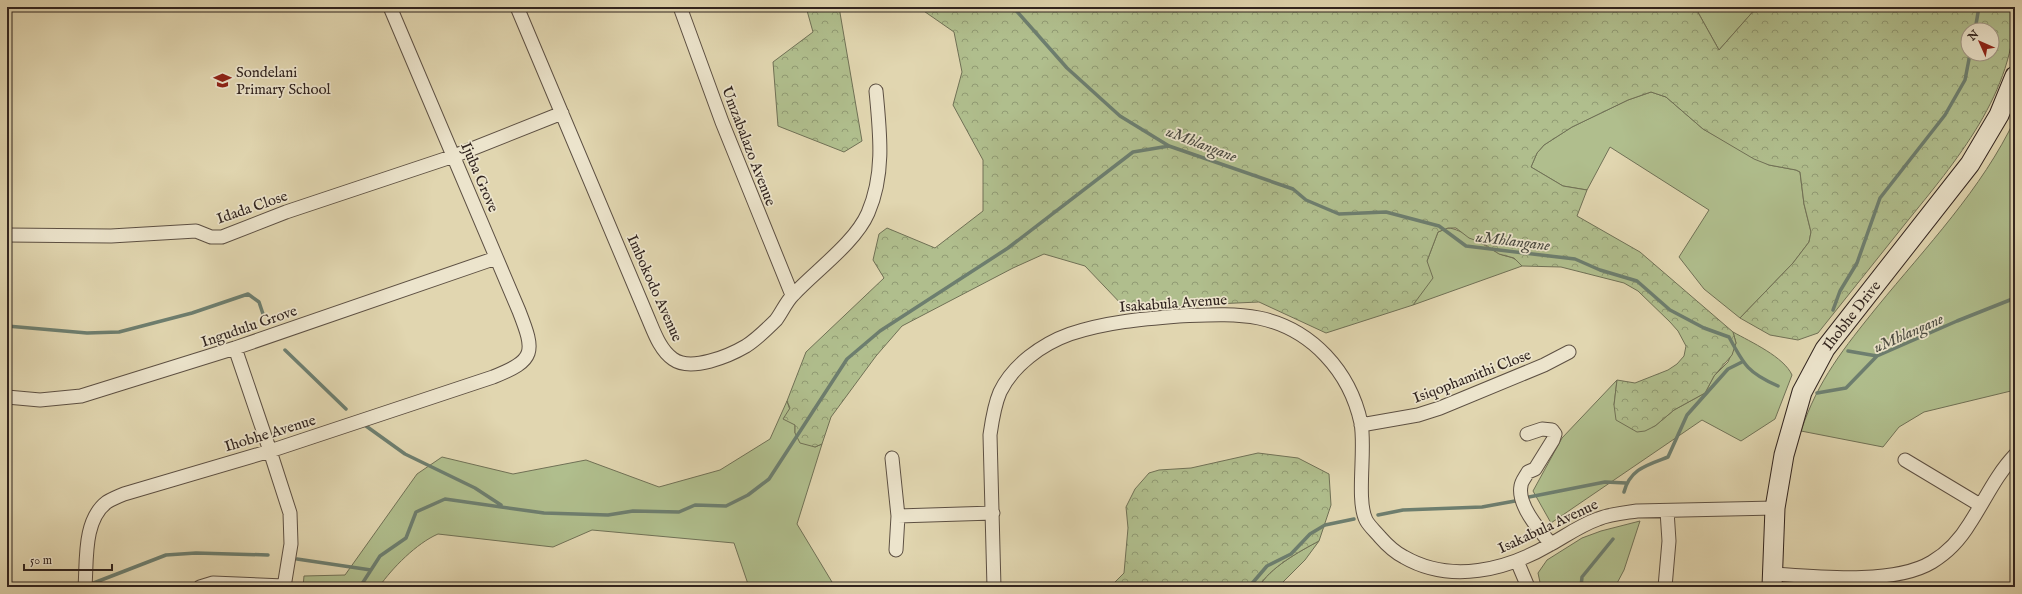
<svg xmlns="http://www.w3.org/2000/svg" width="2022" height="594" font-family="'IM FELL English',serif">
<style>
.green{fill:#b0be8d;stroke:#707156}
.forest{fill:url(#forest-crowns);stroke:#707156;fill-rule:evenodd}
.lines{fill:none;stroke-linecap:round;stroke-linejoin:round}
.stream{stroke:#6d7e6f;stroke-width:3.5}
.street-casing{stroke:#5d5043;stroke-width:15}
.secondary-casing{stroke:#31241f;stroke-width:21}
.street{stroke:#ece4cc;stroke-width:13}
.secondary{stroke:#ece4cc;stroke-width:19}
.labels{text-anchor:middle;stroke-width:3.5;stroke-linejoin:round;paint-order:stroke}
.poi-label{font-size:15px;fill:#31241f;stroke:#ece4cc;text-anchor:start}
.street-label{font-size:15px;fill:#31241f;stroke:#ece4cc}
.water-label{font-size:16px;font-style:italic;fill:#4a4a40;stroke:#ece4cc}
</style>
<defs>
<pattern id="forest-crowns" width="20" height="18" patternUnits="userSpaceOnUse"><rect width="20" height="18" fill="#b0be8d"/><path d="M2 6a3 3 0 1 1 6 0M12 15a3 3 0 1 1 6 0" fill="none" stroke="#909a73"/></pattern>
</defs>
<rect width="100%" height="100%" fill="#e1d6b0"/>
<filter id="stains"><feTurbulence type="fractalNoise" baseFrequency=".005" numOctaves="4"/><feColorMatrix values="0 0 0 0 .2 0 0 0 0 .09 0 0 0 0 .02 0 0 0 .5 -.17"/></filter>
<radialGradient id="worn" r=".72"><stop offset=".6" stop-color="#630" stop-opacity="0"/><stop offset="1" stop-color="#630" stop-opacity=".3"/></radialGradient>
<!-- green -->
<path class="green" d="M 1695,7 L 1757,7 L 1719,50 Z
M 1651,92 L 1666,97 L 1703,129 L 1769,165 L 1796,170 L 1800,172 L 1804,204 L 1811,232 L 1809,242 L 1793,263 L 1740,318 L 1704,289 L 1679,257 L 1709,210 L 1610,147 L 1587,190 L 1563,186 L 1531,167 L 1537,153 L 1544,145 L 1572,127 L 1628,100 Z
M 2015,119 L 2015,390 L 1924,412 L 1899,427 L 1883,447 L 1801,431 C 1818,380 1844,348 1877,307 C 1926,247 1982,189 2015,119 Z
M 1448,228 C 1460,228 1486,247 1498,253 C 1503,256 1508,256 1513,258 C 1517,260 1520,264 1522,266 L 1413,305 L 1418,297 L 1427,261 L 1438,232 Z
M 1733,332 C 1751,342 1784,357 1792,375 L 1775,419 L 1741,441 L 1702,420 L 1551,523 L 1533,491 L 1562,438 L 1617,380 L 1614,405 L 1655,426 L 1674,410 L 1705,393 L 1714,376 L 1728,362 L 1736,343 Z
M 787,401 L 795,425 L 795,433 L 815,447 L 822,444 L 797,524 L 835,587 L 749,587 L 734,543 L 592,530 L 553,547 L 438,534 C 417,543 392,568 379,587 L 303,587 L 304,576 L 345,575 L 417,474 L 442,457 L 513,474 L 586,460 L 659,487 L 720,470 L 770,439 Z
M 1640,521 L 1624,570 L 1615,587 L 1541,587 L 1538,573 L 1547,560 L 1582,538 L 1601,531 Z
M 1319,541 L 1305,560 L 1278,587 L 1259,587 C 1269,568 1300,551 1319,541 Z"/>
<!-- forest -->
<path class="forest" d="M 806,7 L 839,7 L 862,141 L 844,152 L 778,126 L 773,62 L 813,32 Z
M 918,7 L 1695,7 L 1719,50 L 1757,7 L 2015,7 C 2015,93 1956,161 1905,224 C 1876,260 1847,297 1818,333 L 1798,340 L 1770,335 L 1740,318 L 1793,263 L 1809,242 L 1811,232 L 1804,204 L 1800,172 L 1796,170 L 1769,165 L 1754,159 L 1703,129 L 1666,97 L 1651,92 L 1628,100 L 1572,127 L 1544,145 L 1537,153 L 1531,167 L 1563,186 L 1587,190 L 1577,216 L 1640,252 L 1733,332 L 1736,343 L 1732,355 L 1714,376 L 1705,393 L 1674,410 L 1655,426 L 1645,431 L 1637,432 L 1616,420 L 1614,405 L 1617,380 L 1635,383 L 1668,370 L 1677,364 L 1684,356 L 1686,346 L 1678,331 L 1670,322 L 1638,291 L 1624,283 L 1561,267 L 1522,266 L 1514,258 L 1499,254 L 1483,243 L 1469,238 L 1456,228 L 1448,228 L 1438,232 L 1427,261 L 1433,278 L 1413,305 L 1326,333 L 1259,302 L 1125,308 L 1085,266 L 1044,254 L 1013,268 L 902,326 L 876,356 L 831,417 L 822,444 L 815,447 L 800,443 L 795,433 L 795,425 L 783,419 L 790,408 L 787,401 L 806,352 L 884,278 L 873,260 L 879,234 L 887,228 L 935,248 L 983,211 L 983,160 L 953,105 L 962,72 L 954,32 ZM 1968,30 L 1992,30 L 1992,54 L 1968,54 Z
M 1258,453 L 1298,458 L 1329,474 L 1331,505 L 1319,541 C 1300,551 1269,568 1259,587 L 1110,587 L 1124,573 L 1128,528 L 1126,507 L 1135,489 L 1149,473 L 1159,470 L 1191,468 Z"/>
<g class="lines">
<!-- stream -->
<path class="stream" d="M 1013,7 L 1067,68 L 1120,116 L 1169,146 L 1293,189 L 1306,200 L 1339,214 L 1386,212 L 1439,226 L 1466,246 L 1575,259 L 1600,270 L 1637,281 L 1670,310 L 1704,328 L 1729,337 C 1744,365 1748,373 1778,386
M 1975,30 L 1979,7
M 1833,310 L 1840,291 L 1857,263 L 1880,198 L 1945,115 L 1965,80 L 1970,54
M 7,326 L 87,333 L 119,332 L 192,313 L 248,294 L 259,302 L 263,314
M 285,350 L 346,409
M 1848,351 L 1877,356
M 1817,393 L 1846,388 L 1877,356 L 1957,321 L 2015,298
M 366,426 L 405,454 L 475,488 L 501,505
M 1624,492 C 1630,469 1647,465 1668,457 L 1687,415 L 1728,369 L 1742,362
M 1529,497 L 1605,482 L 1626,483
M 1378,515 L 1403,510 L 1482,507 L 1515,501
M 297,559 L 371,570
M 91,584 L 166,555 L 196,553 L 268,555
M 360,587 L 380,556 L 406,538 L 416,512 L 445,499 L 544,513 L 608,515 L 633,511 L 679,512 L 695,505 L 726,506 L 748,495 L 769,479 L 847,359 L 880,331 L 1008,248 L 1133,152 L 1169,146
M 1249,587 L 1267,566 L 1291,554 L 1310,534 L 1325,525 L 1354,519
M 1581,587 L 1582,577 L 1613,539"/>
<defs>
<path id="street" d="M 517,7 L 648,318 C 654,332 660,350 673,359 C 691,372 729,356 746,346 C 757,339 767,329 776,320 C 782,312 786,302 793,295 C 815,271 855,243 868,213 C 885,174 880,133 876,91
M 680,7 L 722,122 L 792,295
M 7,235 L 111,236 L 196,231 L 211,237 L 222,237 L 286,212 L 454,156 L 562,113
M 235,348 L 270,451 L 290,513 L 291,544 L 284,587
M 7,397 L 40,400 L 81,396 L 235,348 L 496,258
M 1361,425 L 1418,415 L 1440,408 L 1544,365 L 1569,352
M 1527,434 L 1542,429 L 1552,430 L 1555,434 L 1553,440 L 1535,469 L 1528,472 C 1526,476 1521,482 1521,486 C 1517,505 1540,531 1551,544
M 892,458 L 898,516 L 896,550
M 1905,460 L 1980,505
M 898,516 L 993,513
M 1517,561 L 1528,587
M 1774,574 C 1817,577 1894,585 1932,562 C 1947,553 1961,538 1970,523 C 1985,500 1996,475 2015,455
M 85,587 C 87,561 83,520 107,502 C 112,499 119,496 124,494 L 270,451 L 493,377 C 536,360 535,352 519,311 L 390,7
M 200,587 L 213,583 L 284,586
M 994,587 L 990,435 C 992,421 994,406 1000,392 C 1013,365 1042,344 1070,334 C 1106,322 1142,319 1179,316 C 1206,315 1233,313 1259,318 C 1312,329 1350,372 1361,423 C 1366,449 1356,500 1366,520 C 1369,526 1376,532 1380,537 C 1387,545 1394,552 1404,557 C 1451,584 1507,570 1551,544 C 1567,535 1581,525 1598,519 C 1610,514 1624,513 1637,511 L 1775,508
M 1665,587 L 1669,541 L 1667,511"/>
<g id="secondary">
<path id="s1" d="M 1772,587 L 1775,508 L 1784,455 L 1802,392 L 1825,349 L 1970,164 L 1999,115 L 2015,76"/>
</g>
</defs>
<!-- street casing -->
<use href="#street" class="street-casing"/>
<!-- secondary casing -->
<use href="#secondary" class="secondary-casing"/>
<!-- street -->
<use href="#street" class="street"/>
<!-- secondary -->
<use href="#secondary" class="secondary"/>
</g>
<!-- icons -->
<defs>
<symbol id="school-bare" viewBox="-9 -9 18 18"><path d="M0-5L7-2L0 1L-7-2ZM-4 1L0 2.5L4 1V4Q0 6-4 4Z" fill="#8f2418" stroke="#ece4cc" stroke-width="2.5" paint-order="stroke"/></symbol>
</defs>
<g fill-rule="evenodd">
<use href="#school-bare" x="210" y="68" width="25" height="25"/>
</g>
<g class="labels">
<!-- poi labels -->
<g class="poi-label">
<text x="236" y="77">Sondelani<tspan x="236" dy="17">Primary School</tspan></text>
</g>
<!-- street labels -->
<g class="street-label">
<text transform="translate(749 146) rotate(69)" y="5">Umzabalazo Avenue</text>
<text transform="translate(480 177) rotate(67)" y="5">Ijuba Grove</text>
<text transform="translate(252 207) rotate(-19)" y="5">Idada Close</text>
<text transform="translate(655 288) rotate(66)" y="5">Imbokodo Avenue</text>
<text transform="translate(1173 303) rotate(-4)" y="5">Isakabula Avenue</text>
<text dy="5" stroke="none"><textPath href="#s1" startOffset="290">Ihobhe Drive</textPath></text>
<text transform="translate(249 326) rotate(-19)" y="5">Ingudulu Grove</text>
<text transform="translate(1472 376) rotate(-21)" y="5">Isiqophamithi Close</text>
<text transform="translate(270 433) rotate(-17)" y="5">Ihobhe Avenue</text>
<text transform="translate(1548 526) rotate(-25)" y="5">Isakabula Avenue</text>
</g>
<!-- water labels -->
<g class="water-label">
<text transform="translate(1202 143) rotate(21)" y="6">uMhlangane</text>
<text transform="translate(1513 240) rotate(7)" y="6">uMhlangane</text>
<text transform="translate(1908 332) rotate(-24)" y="6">uMhlangane</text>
</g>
</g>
<!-- margin -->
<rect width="2022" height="594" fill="none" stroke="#e1d6b0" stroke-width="24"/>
<rect x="8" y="8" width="2006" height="578" fill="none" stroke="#31241f" stroke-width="2"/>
<rect x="12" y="12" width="1998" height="570" fill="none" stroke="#31241f"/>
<!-- north arrow -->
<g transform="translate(1980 42) rotate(315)"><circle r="19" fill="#ece4cc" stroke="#a19787"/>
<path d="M0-3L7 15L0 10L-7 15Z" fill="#8f2418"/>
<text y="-6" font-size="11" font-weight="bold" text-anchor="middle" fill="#31241f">N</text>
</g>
<!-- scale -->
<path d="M24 564v6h88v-6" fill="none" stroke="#31241f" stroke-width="2"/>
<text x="30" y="564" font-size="12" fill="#31241f" stroke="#ece4cc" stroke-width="3" paint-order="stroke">50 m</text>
<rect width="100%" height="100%" filter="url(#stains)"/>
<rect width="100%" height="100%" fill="url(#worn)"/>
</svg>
